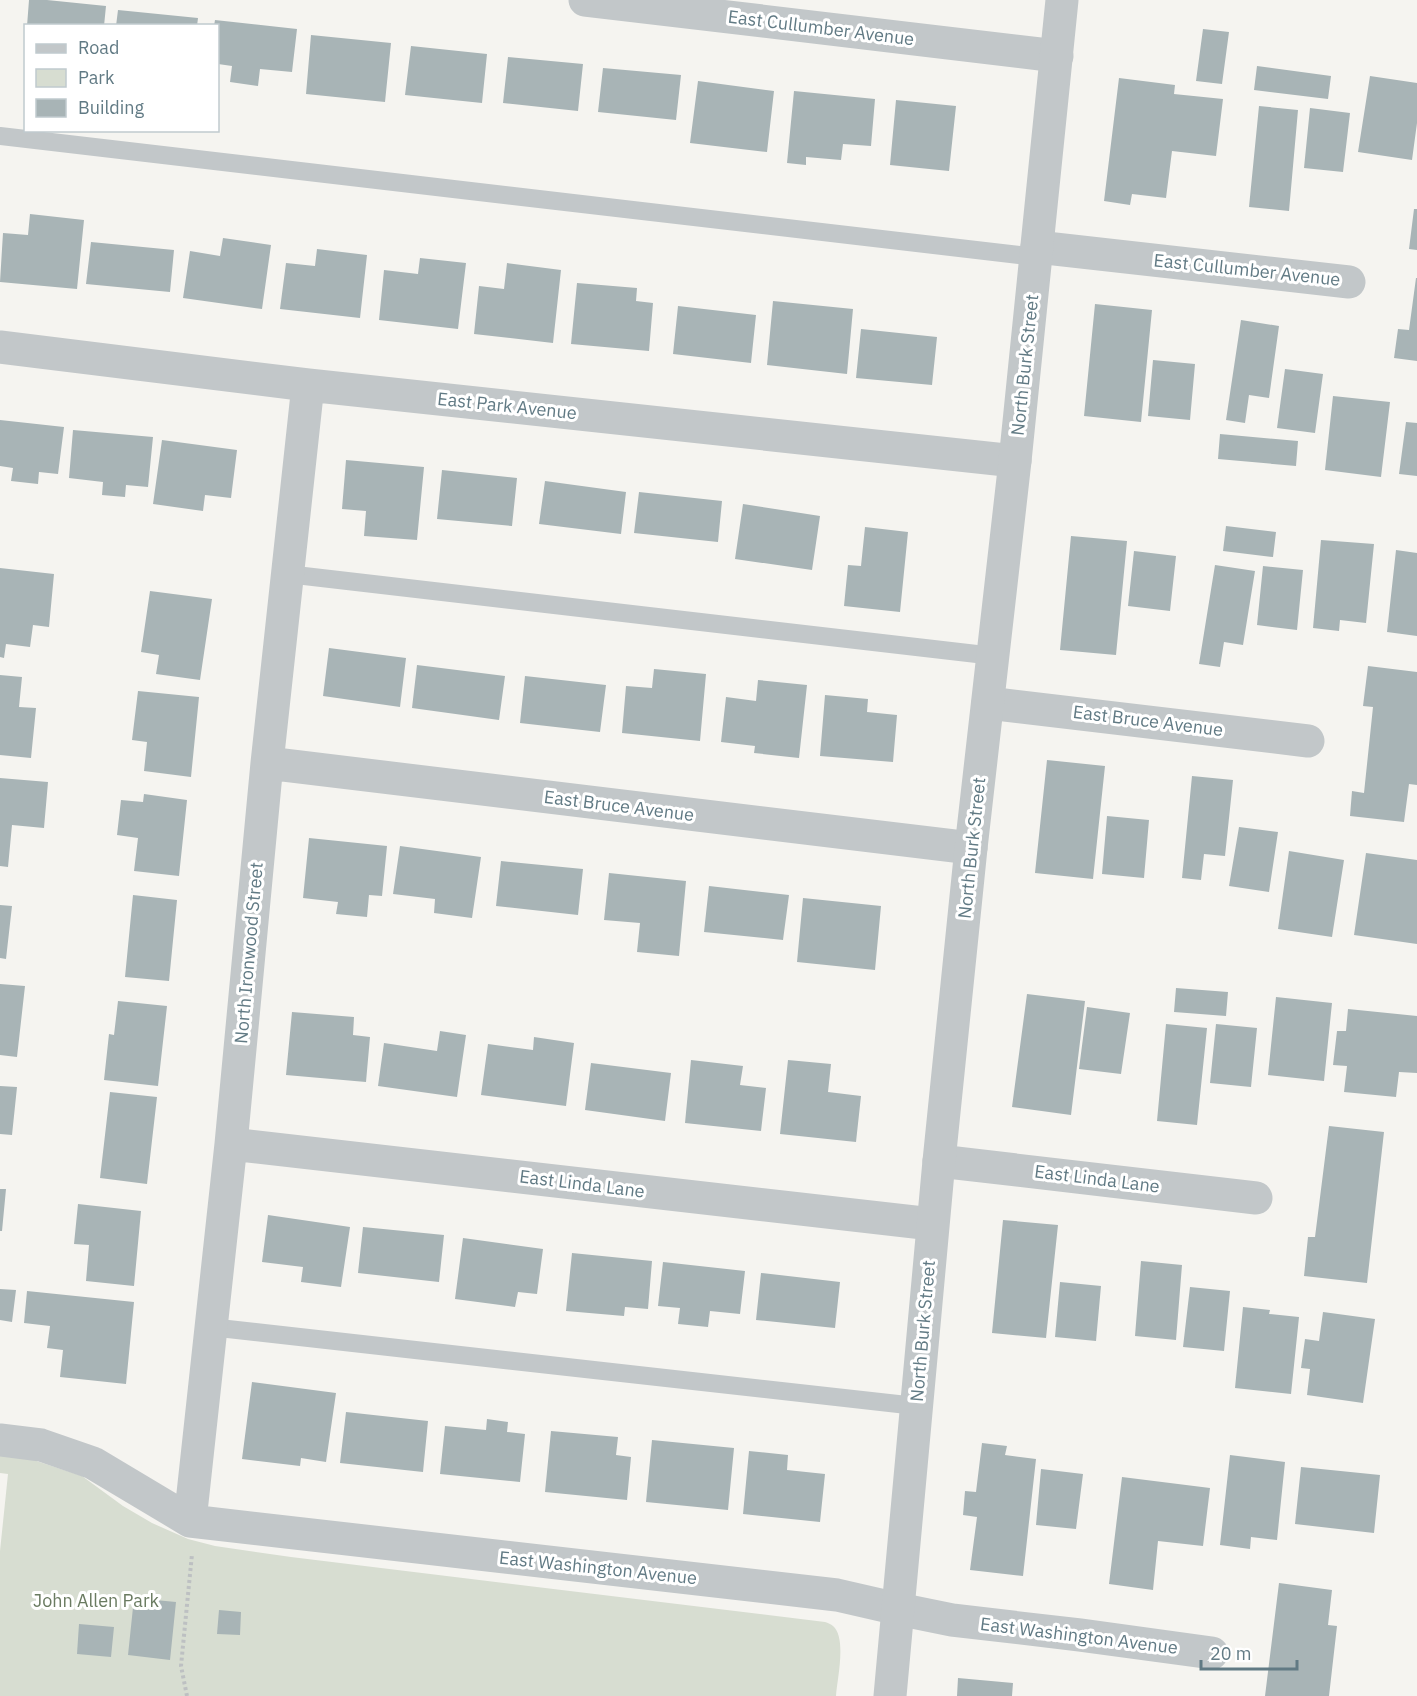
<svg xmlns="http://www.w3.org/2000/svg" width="1417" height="1696" font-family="'IBM Plex Sans',sans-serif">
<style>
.green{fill:#d7ddd1}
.building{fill:#a8b4b6}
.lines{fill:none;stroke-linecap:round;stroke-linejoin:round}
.path{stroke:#bdc0c2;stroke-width:4;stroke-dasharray:3 3;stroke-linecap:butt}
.service{stroke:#c2c7c9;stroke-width:18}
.minor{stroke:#c2c7c9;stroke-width:33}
.tertiary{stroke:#c2c7c9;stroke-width:33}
.labels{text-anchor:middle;stroke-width:6;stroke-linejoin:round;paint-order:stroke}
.street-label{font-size:18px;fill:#617a84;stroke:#fff}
.park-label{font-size:18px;fill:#6a7b61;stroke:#fff}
</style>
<rect width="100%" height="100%" fill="#f5f4f0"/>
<!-- green -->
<path class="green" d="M 0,1449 L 82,1476 L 123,1506 L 152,1523 L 188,1539 L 215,1546 L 291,1557 L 825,1622 C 828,1623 831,1624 833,1626 C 847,1638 837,1680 836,1696 L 0,1696 L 0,1551 L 8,1474 L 0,1473 Z"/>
<!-- building -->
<path class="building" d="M 29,0 L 47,0 L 106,6 L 104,26 L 27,26 Z
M 118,10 L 198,18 L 197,26 L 116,26 Z
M 215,20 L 297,29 L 292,72 L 260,69 L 258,86 L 230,82 L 232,66 L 218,64 L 218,26 L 214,26 Z
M 1203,29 L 1229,32 L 1222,84 L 1196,81 Z
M 311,35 L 391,43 L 385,102 L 306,94 Z
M 411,46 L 487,54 L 482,103 L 405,95 Z
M 508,57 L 583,64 L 578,111 L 503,103 Z
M 1257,66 L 1331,76 L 1328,99 L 1254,90 Z
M 603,68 L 681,75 L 676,120 L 598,112 Z
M 1370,76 L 1417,83 L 1417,123 L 1412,160 L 1358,152 Z
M 1119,78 L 1175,85 L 1174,94 L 1223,99 L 1216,156 L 1172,151 L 1166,198 L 1132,194 L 1130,205 L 1104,201 Z
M 698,81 L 774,91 L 767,152 L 690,143 Z
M 794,91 L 875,99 L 871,146 L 843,144 L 841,160 L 806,157 L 806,165 L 787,163 Z
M 896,100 L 956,106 L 949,171 L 890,165 Z
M 1259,106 L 1298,110 L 1289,211 L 1249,207 Z
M 1310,108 L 1350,113 L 1343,172 L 1304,168 Z
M 1414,209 L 1417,209 L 1417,250 L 1409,249 Z
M 30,214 L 84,220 L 77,289 L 0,282 L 3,233 L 28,235 Z
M 223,238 L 271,245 L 262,309 L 183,298 L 190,251 L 220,256 Z
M 91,242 L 174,250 L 170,292 L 86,284 Z
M 317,249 L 367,255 L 360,318 L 280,309 L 286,263 L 315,266 Z
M 420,258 L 466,263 L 458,329 L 379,320 L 384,270 L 418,274 Z
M 507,263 L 561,270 L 553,343 L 474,334 L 479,286 L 504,289 Z
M 1416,278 L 1417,278 L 1417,361 L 1394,358 L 1398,329 L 1409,330 Z
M 577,283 L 637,288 L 636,301 L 653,303 L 649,351 L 571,344 Z
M 773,301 L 853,309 L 847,374 L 767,365 Z
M 1095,304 L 1152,310 L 1141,422 L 1084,416 Z
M 678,306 L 756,315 L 751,363 L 673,354 Z
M 1241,320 L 1279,326 L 1269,398 L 1249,395 L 1245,423 L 1226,420 Z
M 861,329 L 937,337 L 932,385 L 856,378 Z
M 1153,360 L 1195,364 L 1190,420 L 1148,416 Z
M 1285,369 L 1323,374 L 1315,433 L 1277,428 Z
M 1333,396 L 1390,402 L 1381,477 L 1325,470 Z
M 0,420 L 64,427 L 58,474 L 39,472 L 38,484 L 11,481 L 13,468 L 0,466 Z
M 1406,422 L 1417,423 L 1417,476 L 1399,474 Z
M 73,430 L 153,437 L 148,487 L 126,485 L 125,497 L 102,495 L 103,482 L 69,478 Z
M 1220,434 L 1298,441 L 1296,466 L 1218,459 Z
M 162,440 L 237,450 L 231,498 L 205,495 L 203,511 L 153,504 Z
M 346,460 L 424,467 L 417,540 L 364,536 L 366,511 L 342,509 Z
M 442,470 L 517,478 L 512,526 L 437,519 Z
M 545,481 L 626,492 L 621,534 L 539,524 Z
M 639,492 L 722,501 L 718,542 L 634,533 Z
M 743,504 L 820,516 L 812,570 L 735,559 Z
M 1226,526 L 1276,532 L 1273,557 L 1223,551 Z
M 865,527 L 908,532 L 900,612 L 844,606 L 848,565 L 861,566 Z
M 1071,536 L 1127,541 L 1116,655 L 1060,650 Z
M 1321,540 L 1374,544 L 1366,623 L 1340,620 L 1339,631 L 1313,628 Z
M 1396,550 L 1417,553 L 1417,636 L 1387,632 Z
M 1134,551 L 1176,556 L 1170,611 L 1128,606 Z
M 1215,565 L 1255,571 L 1243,645 L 1224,642 L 1220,667 L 1199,664 Z
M 1263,566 L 1303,570 L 1297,630 L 1257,625 Z
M 0,568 L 54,574 L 49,627 L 33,625 L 30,647 L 6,644 L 4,658 L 0,657 Z
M 150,591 L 212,599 L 200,680 L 156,674 L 159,655 L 141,652 Z
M 329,648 L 406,658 L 400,707 L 323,696 Z
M 417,665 L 505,676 L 499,720 L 412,708 Z
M 1368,666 L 1417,672 L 1417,785 L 1409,784 L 1404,822 L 1350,816 L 1352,791 L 1364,793 L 1373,707 L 1363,706 Z
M 654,669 L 706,674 L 700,741 L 622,733 L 626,686 L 652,688 Z
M 0,675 L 22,677 L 19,707 L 36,708 L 31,758 L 0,755 Z
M 525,676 L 606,685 L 600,732 L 520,723 Z
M 758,680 L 807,685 L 799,758 L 754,753 L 755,746 L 721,742 L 726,697 L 756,701 Z
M 138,691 L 199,697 L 191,777 L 144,771 L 147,742 L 132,740 Z
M 825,695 L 868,699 L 867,712 L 897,715 L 893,762 L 820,756 Z
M 1047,760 L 1105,766 L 1093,879 L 1035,873 Z
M 1192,776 L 1233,780 L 1225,856 L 1204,854 L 1201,880 L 1182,878 Z
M 0,778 L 48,782 L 44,828 L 12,825 L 8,867 L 0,866 Z
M 144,794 L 187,800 L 179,876 L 134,871 L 138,838 L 117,835 L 121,800 L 143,802 Z
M 1107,816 L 1149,820 L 1144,878 L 1102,874 Z
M 1239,827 L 1278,832 L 1269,892 L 1229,886 Z
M 309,838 L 387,846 L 382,896 L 369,895 L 367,917 L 336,914 L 338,902 L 303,898 Z
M 400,846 L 481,857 L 472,918 L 434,913 L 435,899 L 393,894 Z
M 1289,851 L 1344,860 L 1332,937 L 1278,929 Z
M 1366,853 L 1417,860 L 1417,944 L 1354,935 Z
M 501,861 L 583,869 L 578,915 L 496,906 Z
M 609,873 L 686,881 L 679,956 L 637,952 L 640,923 L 604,920 Z
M 709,886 L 789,895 L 783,940 L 704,932 Z
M 133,895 L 177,900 L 169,981 L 125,977 Z
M 803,898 L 881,906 L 875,970 L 797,962 Z
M 0,905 L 12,906 L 6,959 L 0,958 Z
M 0,984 L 25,986 L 17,1057 L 0,1055 Z
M 1176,988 L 1228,992 L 1226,1016 L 1174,1012 Z
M 1027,994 L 1085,1001 L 1071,1115 L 1012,1107 Z
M 1276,997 L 1332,1003 L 1324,1081 L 1268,1075 Z
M 118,1001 L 167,1006 L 158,1086 L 104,1080 L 109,1034 L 114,1035 Z
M 1087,1007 L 1130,1013 L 1121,1074 L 1079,1069 Z
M 1348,1009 L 1417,1016 L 1417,1073 L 1399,1072 L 1396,1097 L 1344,1092 L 1347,1066 L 1333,1065 L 1337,1031 L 1346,1031 Z
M 292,1012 L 354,1017 L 353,1035 L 370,1037 L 366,1082 L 286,1075 Z
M 1166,1024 L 1207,1028 L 1197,1125 L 1157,1121 Z
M 1216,1024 L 1257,1028 L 1251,1087 L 1210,1083 Z
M 440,1031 L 466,1035 L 457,1097 L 378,1086 L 384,1043 L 437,1051 Z
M 534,1037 L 574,1043 L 566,1106 L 481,1095 L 488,1044 L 533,1050 Z
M 691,1060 L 743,1066 L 740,1085 L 766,1088 L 761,1131 L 685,1123 Z
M 788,1060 L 831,1064 L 828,1092 L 861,1096 L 856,1142 L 780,1134 Z
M 591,1063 L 671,1073 L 665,1121 L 585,1110 Z
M 0,1086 L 17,1087 L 12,1135 L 0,1134 Z
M 110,1092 L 157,1097 L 147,1184 L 100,1178 Z
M 1329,1126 L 1384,1132 L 1367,1283 L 1304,1276 L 1308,1237 L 1315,1237 Z
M 0,1189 L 6,1189 L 2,1231 L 0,1231 Z
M 78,1204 L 141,1211 L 134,1286 L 86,1281 L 89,1245 L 74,1244 Z
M 268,1215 L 350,1227 L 341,1287 L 301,1282 L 303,1267 L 262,1262 Z
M 1003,1220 L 1058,1225 L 1046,1338 L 992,1333 Z
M 363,1227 L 444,1235 L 439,1282 L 358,1273 Z
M 463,1238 L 543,1249 L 537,1294 L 518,1292 L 515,1307 L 455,1299 Z
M 572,1253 L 652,1261 L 648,1309 L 625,1307 L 624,1316 L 566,1311 Z
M 1141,1261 L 1182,1265 L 1176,1340 L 1135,1336 Z
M 663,1262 L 745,1271 L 740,1314 L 710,1311 L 708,1327 L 678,1324 L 680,1308 L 658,1306 Z
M 761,1273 L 840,1282 L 835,1328 L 756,1320 Z
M 1060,1282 L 1101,1286 L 1096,1341 L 1055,1337 Z
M 1190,1287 L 1230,1291 L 1224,1351 L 1183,1347 Z
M 0,1289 L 16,1290 L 12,1322 L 0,1320 Z
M 27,1291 L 134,1302 L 126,1384 L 60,1377 L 63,1350 L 47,1348 L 50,1326 L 24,1323 Z
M 1243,1307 L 1270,1310 L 1269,1314 L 1299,1317 L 1291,1394 L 1235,1388 Z
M 1323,1312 L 1375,1319 L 1363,1403 L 1307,1395 L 1310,1369 L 1301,1368 L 1305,1339 L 1319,1341 Z
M 252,1382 L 336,1393 L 326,1462 L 301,1458 L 300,1466 L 242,1459 Z
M 346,1412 L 428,1421 L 423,1472 L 340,1463 Z
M 487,1419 L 508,1422 L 507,1432 L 525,1434 L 520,1482 L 440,1474 L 445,1426 L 486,1430 Z
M 551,1431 L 618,1437 L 616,1455 L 631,1457 L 627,1500 L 545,1492 Z
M 652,1440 L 734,1448 L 728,1510 L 646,1502 Z
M 982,1443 L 1007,1446 L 1005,1455 L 1036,1459 L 1023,1576 L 970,1570 L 977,1517 L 963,1515 L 965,1491 L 976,1492 Z
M 749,1451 L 788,1455 L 787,1470 L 825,1474 L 820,1522 L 743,1514 Z
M 1230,1455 L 1285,1462 L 1277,1540 L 1251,1537 L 1250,1549 L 1220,1545 Z
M 1301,1467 L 1380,1475 L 1374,1533 L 1295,1524 Z
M 1041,1469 L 1083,1474 L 1076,1529 L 1036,1525 Z
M 1122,1477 L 1210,1488 L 1203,1546 L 1158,1541 L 1153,1590 L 1109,1584 Z
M 1279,1583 L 1332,1590 L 1328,1625 L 1337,1626 L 1329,1696 L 1265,1696 Z
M 134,1598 L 176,1602 L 170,1660 L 128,1655 Z
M 219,1610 L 241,1612 L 240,1635 L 217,1634 Z
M 79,1624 L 114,1627 L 111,1657 L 77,1654 Z
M 958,1678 L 1013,1683 L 1012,1696 L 957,1696 Z"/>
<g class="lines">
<!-- path -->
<path class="path" d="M 187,1696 L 181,1666 L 192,1554"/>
<!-- service -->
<path class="service" d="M 0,136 L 1036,257
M 287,574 L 994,656
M 210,1327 L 916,1406"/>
<!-- minor -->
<path class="minor" d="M 585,0 L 1057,56
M 1037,247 L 1349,282
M 0,347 L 308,385 L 1015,461
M 988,703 L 1308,741
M 267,763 L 971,848
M 231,1144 L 932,1224
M 939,1161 L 1256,1198
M 0,1440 L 41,1445 L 93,1463 L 190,1521 L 837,1595 L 898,1609 L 952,1620 L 1080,1635 L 1212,1653
M 190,1521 L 231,1144 L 267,763 L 308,385"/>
<!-- tertiary -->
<path class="tertiary" d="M 890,1696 L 939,1161 L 971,848 L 1015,461 L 1062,0"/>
</g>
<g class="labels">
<!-- street labels -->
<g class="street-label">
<text transform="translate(821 28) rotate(7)" y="6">East Cullumber Avenue</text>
<text transform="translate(1247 270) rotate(6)" y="6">East Cullumber Avenue</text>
<text transform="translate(1025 365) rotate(-84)" y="6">North Burk Street</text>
<text transform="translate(507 406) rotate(6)" y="6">East Park Avenue</text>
<text transform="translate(1148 721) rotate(7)" y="6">East Bruce Avenue</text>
<text transform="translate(619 806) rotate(7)" y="6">East Bruce Avenue</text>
<text transform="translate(972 848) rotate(-84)" y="6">North Burk Street</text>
<text transform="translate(249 953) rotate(-85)" y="6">North Ironwood Street</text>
<text transform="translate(1097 1179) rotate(7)" y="6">East Linda Lane</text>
<text transform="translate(582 1184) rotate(7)" y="6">East Linda Lane</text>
<text transform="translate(923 1331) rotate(-85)" y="6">North Burk Street</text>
<text transform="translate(598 1568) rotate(6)" y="6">East Washington Avenue</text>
<text transform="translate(1079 1636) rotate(7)" y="6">East Washington Avenue</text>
</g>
<!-- park labels -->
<g class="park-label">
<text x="96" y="1607">John Allen Park</text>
</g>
</g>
<!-- legend -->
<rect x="24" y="24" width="195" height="108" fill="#ffffff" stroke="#c0cace" stroke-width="1.5"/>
<rect x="36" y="44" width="30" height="9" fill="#c2c7c9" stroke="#c0cace" stroke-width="1.5"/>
<text x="78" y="54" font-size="18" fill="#617a84">Road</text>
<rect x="36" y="69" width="30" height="18" fill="#d7ddd1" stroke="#c0cace" stroke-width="1.5"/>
<text x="78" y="84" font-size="18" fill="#617a84">Park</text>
<rect x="36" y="99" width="30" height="18" fill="#a8b4b6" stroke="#c0cace" stroke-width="1.5"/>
<text x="78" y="114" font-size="18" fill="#617a84">Building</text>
<!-- scale -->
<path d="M1201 1660v9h96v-9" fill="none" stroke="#617a84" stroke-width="3"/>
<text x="1210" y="1660" font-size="18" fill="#617a84" stroke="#ffffff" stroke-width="4.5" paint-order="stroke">20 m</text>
</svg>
